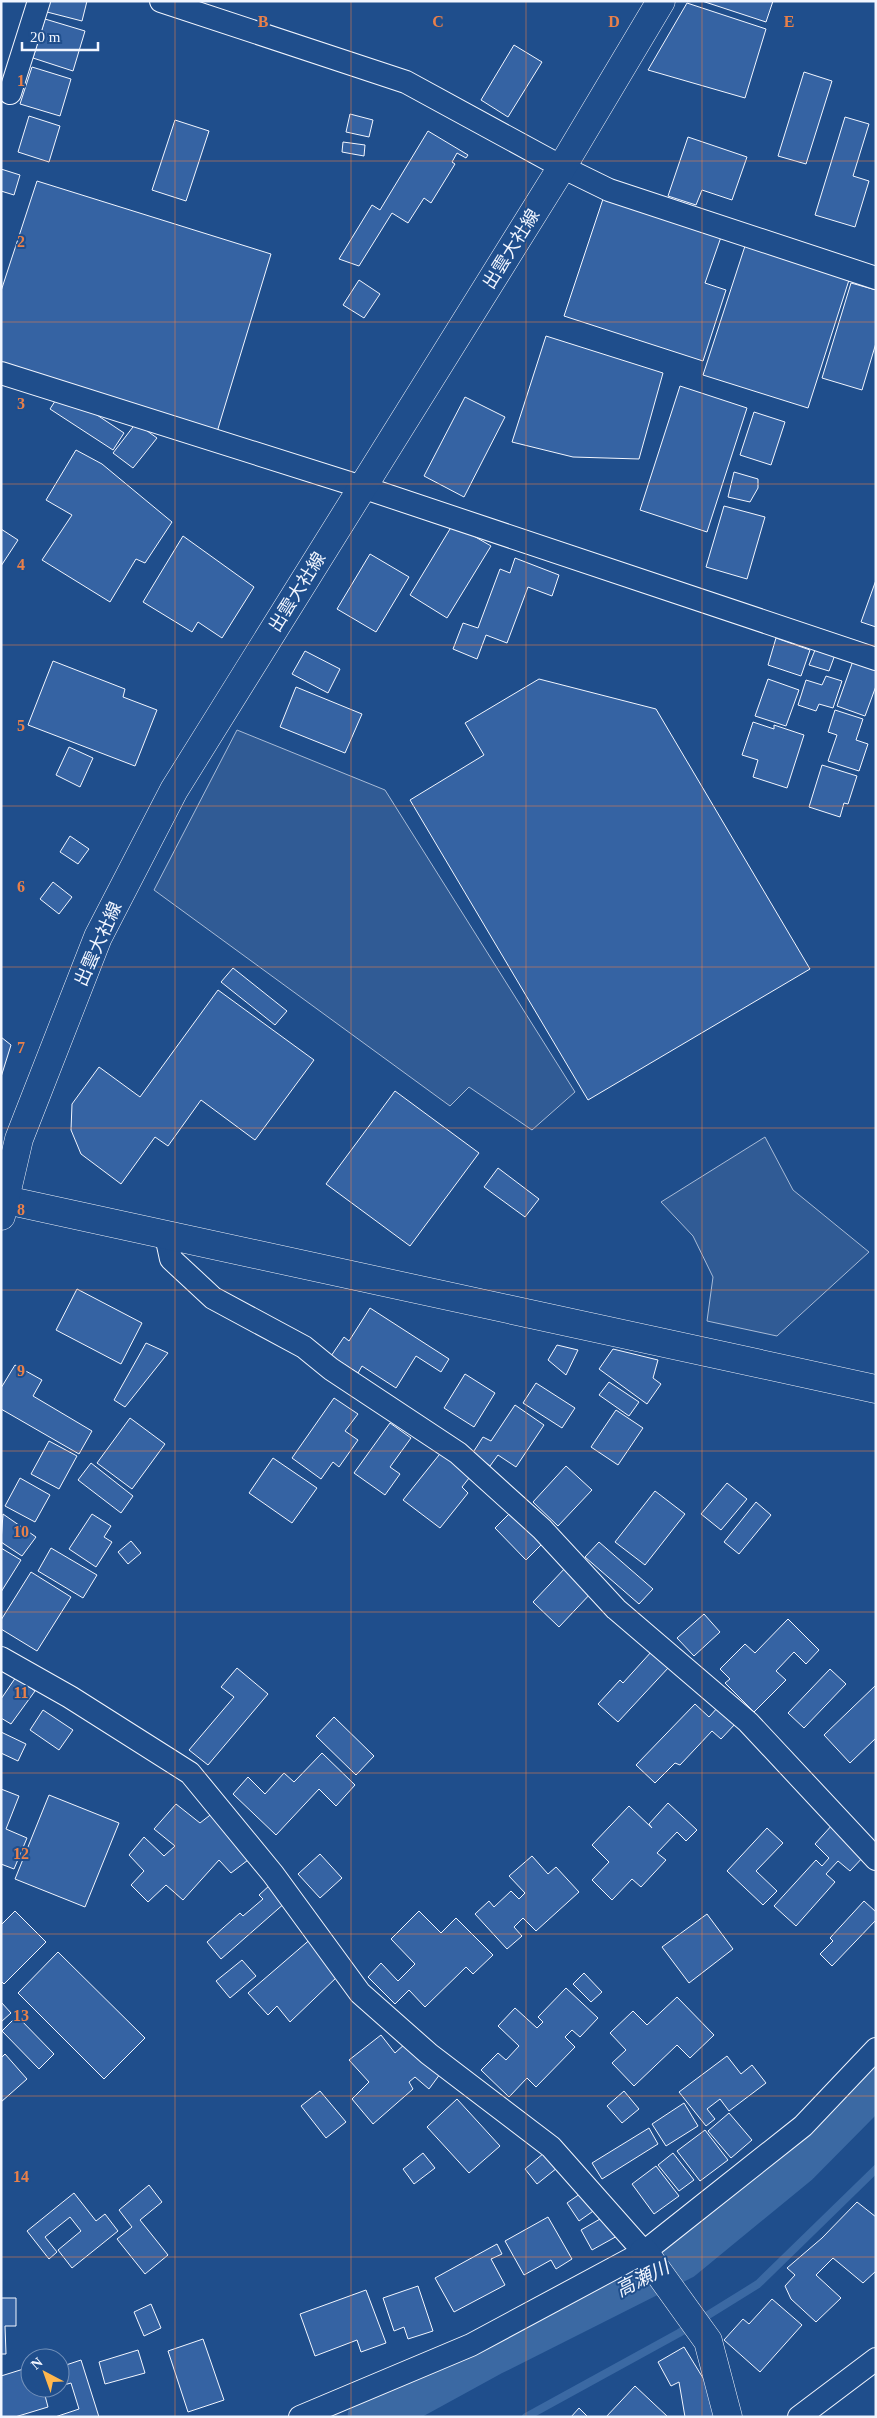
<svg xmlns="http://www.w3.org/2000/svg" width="877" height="2418" font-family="'Times New Roman','Noto Sans JP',serif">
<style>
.parking{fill:#305b95;stroke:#a8bbd7}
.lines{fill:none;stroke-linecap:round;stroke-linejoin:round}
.stream{stroke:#3b69a3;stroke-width:8}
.river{stroke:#3b69a3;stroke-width:45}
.building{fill:#3563a3;stroke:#f2f6ff}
.minor-casing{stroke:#f2f6ff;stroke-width:24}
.tertiary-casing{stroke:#f2f6ff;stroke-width:29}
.primary-casing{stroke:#f2f6ff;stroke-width:29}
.minor{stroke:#1f4e8c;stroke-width:22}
.tertiary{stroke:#1f4e8c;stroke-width:28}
.primary{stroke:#1f4e8c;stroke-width:28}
.grid{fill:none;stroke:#ea8049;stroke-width:1;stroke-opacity:0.55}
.labels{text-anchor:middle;stroke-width:4;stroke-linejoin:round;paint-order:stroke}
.street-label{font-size:18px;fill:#f2f6ff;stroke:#1f4e8c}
.water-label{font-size:19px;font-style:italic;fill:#f2f6ff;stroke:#1f4e8c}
.grid-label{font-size:16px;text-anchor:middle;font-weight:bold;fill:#ea8049;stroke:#1f4e8c;stroke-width:4;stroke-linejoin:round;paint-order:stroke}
</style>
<rect width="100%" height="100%" fill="#1f4e8c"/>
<!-- parking -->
<path class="parking" d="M 237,730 L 385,790 L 575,1092 L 532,1130 L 469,1087 L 450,1106 L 154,890 Z
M 765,1137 L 793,1190 L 869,1252 L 777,1336 L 707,1321 L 713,1277 L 693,1236 L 661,1202 Z"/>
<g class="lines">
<!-- stream -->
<path class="stream" d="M 526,2417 L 679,2333 L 758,2284 L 876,2169"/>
<!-- river -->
<path class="river" d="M 370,2417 L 386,2411 L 490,2354 L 681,2258 L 798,2162 L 876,2083"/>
</g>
<!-- building -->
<path class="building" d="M 49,1 L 87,1 L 82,21 L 47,12 Z
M 702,1 L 773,1 L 766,22 Z
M 687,3 L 766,29 L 745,98 L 648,70 Z
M 45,19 L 85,31 L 73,71 L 33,58 Z
M 514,45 L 542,62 L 508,117 L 481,100 Z
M 32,67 L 71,79 L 60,116 L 20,104 Z
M 804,72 L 832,81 L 806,164 L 778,156 Z
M 350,114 L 373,120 L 369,137 L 346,132 Z
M 29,116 L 60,126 L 49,162 L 18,152 Z
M 845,117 L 869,124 L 853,176 L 869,181 L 855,227 L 815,215 Z
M 175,120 L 209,131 L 186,201 L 152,190 Z
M 428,131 L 468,155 L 466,158 L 457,153 L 452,162 L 455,164 L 431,203 L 424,198 L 408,223 L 392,213 L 359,266 L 339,259 L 372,205 L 380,210 Z
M 688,137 L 747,157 L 732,200 L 702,190 L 696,205 L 668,196 Z
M 343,142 L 365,145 L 364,156 L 342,152 Z
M 1,169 L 20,175 L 14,195 L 1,191 Z
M 37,181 L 271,254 L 217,432 L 1,365 L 1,291 Z
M 603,199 L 721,237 L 705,283 L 726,290 L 703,361 L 564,316 Z
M 745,246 L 849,280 L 808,408 L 703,375 Z
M 359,280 L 380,294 L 364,318 L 343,305 Z
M 851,283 L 876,290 L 876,343 L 862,390 L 822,378 Z
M 546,336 L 663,373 L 639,459 L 573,457 L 512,442 Z
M 680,386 L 747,408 L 707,532 L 640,510 Z
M 59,395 L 94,413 L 124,433 L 113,450 L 50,409 Z
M 465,397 L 505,417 L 464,497 L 424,476 Z
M 754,412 L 785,422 L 771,465 L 740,455 Z
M 136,423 L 157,438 L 133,468 L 113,453 Z
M 76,450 L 102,464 L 172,522 L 145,563 L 136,559 L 110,602 L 42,560 L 72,515 L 46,500 Z
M 734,472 L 758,479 L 758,488 L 750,502 L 728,497 Z
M 724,506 L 765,517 L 747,579 L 706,567 Z
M 453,524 L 491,546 L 447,618 L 410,595 Z
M 1,529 L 18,540 L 1,566 Z
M 183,536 L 254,587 L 222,638 L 198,622 L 192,632 L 143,602 Z
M 370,554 L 409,577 L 376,632 L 337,609 Z
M 515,558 L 559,575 L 552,596 L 528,587 L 507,643 L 486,635 L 477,659 L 453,649 L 463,623 L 478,628 L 500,569 L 510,573 Z
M 876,580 L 876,627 L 861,622 Z
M 776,638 L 810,650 L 801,676 L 768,665 Z
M 817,645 L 836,652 L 829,671 L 809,665 Z
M 305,651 L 340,669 L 328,693 L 292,674 Z
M 854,658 L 876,665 L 876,686 L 865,716 L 837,706 Z
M 53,661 L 125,689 L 123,697 L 157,710 L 135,766 L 28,725 Z
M 826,676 L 842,681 L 833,708 L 819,704 L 816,711 L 798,705 L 806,680 L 822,685 Z
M 539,679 L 656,709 L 810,969 L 588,1100 L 410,800 L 484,755 L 465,723 Z
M 768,679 L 799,690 L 786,726 L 755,716 Z
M 296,687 L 362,714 L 345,753 L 280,727 Z
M 835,710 L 863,719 L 856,740 L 868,744 L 859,771 L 828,761 L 837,735 L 828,732 Z
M 753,722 L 774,729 L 774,725 L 804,735 L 787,788 L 753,777 L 758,760 L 742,755 Z
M 69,747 L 93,758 L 80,787 L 56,775 Z
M 822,765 L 857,776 L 848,804 L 844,803 L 840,817 L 809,807 Z
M 70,836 L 89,849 L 78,864 L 60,852 Z
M 53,882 L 72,897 L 59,914 L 40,899 Z
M 233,968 L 287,1011 L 275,1025 L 221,982 Z
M 218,990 L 314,1060 L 255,1140 L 201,1100 L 168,1146 L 155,1137 L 121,1184 L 81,1154 L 71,1130 L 72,1104 L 99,1067 L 140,1097 Z
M 1,1037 L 11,1045 L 1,1077 Z
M 395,1091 L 479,1153 L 410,1246 L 326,1184 Z
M 498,1168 L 539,1199 L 525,1217 L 484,1187 Z
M 77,1289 L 142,1323 L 121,1364 L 56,1330 Z
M 370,1308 L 449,1359 L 441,1372 L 416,1356 L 396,1388 L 362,1366 L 358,1373 L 331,1356 L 344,1337 L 349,1341 Z
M 146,1343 L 168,1353 L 125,1407 L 114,1400 Z
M 557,1345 L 578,1350 L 566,1375 L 548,1360 Z
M 613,1349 L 658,1360 L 653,1378 L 661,1384 L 647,1404 L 599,1369 Z
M 15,1365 L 42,1380 L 33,1396 L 92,1431 L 79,1454 L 1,1409 L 1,1388 Z
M 465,1374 L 495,1393 L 474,1427 L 444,1408 Z
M 609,1382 L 639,1402 L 629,1416 L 599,1395 Z
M 536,1383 L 575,1408 L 562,1428 L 523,1403 Z
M 334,1398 L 358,1414 L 345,1431 L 358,1440 L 339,1467 L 333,1462 L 321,1479 L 292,1458 Z
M 515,1405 L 544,1425 L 516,1467 L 498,1455 L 490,1466 L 472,1454 L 483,1437 L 491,1441 Z
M 616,1410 L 643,1428 L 618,1465 L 591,1447 Z
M 130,1418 L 165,1444 L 132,1489 L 97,1463 Z
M 390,1423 L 411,1438 L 390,1467 L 400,1474 L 385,1495 L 354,1473 Z
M 49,1441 L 77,1456 L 59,1489 L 31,1474 Z
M 443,1450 L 473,1473 L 462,1487 L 468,1493 L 440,1528 L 403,1500 Z
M 273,1458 L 317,1488 L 292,1523 L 249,1493 Z
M 91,1463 L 133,1496 L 121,1513 L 78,1480 Z
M 566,1466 L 592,1490 L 558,1526 L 533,1502 Z
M 20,1478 L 50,1495 L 35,1522 L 5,1506 Z
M 727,1483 L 747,1499 L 721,1530 L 701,1514 Z
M 655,1491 L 685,1514 L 645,1565 L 615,1542 Z
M 756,1502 L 771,1515 L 739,1554 L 724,1542 Z
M 511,1512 L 542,1544 L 526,1560 L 495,1528 Z
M 3,1514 L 36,1537 L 22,1556 L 1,1542 Z
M 92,1514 L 111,1526 L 104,1537 L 112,1542 L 96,1567 L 69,1549 Z
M 131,1541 L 141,1553 L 128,1564 L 118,1552 Z
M 599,1542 L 653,1589 L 639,1604 L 585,1557 Z
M 1,1548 L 21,1560 L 1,1592 Z
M 51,1548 L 97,1575 L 83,1598 L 38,1571 Z
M 567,1566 L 593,1591 L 559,1627 L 533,1602 Z
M 31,1572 L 71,1597 L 37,1651 L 1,1629 L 1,1620 Z
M 704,1614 L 720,1632 L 694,1656 L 677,1638 Z
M 788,1619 L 819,1650 L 806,1664 L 794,1652 L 776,1671 L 786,1680 L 754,1712 L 725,1683 L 730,1679 L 720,1669 L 745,1644 L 755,1653 Z
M 652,1651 L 669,1667 L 618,1722 L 598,1704 L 620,1680 L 623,1683 Z
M 237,1668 L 268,1694 L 208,1765 L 189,1750 L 234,1697 L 221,1687 Z
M 830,1669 L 846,1684 L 804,1728 L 788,1713 Z
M 16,1677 L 35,1691 L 11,1724 L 1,1718 L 1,1699 Z
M 876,1685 L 876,1738 L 850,1763 L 824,1735 Z
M 695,1704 L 709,1717 L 719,1706 L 736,1723 L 721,1739 L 712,1731 L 680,1765 L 675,1763 L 655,1783 L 636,1765 Z
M 43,1710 L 73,1730 L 59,1750 L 30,1730 Z
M 334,1717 L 374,1756 L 356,1775 L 316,1736 Z
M 1,1732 L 26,1744 L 18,1761 L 1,1753 Z
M 322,1753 L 355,1785 L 336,1806 L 319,1789 L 276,1835 L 233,1794 L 248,1777 L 265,1794 L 284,1773 L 294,1782 Z
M 1,1789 L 19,1796 L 6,1829 L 27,1838 L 14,1869 L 1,1864 Z
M 49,1795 L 119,1823 L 85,1907 L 15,1879 Z
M 668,1803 L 697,1830 L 686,1841 L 677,1832 L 657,1853 L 666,1860 L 641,1887 L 632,1879 L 612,1900 L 592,1880 L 609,1862 L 592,1845 L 629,1806 L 652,1828 L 649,1824 Z
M 176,1804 L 200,1823 L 214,1812 L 252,1857 L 231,1873 L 219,1860 L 183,1900 L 166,1885 L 148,1902 L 131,1885 L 144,1871 L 129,1855 L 144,1837 L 164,1856 L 175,1846 L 154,1829 Z
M 833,1824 L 866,1854 L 850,1871 L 838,1861 L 826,1874 L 835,1882 L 796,1926 L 774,1906 L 816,1860 L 822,1866 L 829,1858 L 815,1844 Z
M 767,1828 L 783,1843 L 756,1871 L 777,1891 L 763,1905 L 727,1871 Z
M 320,1854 L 342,1878 L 320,1898 L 298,1874 Z
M 532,1856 L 548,1874 L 556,1867 L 579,1892 L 536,1931 L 523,1918 L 514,1927 L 522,1936 L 507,1949 L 475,1914 L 489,1901 L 494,1907 L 511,1891 L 519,1899 L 525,1893 L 509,1876 Z
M 270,1885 L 286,1902 L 221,1959 L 207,1942 L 240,1913 L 243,1916 L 263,1899 L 259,1895 Z
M 864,1901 L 876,1912 L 876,1920 L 832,1966 L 820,1954 L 833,1941 L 830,1938 Z
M 15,1911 L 46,1942 L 4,1984 L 1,1981 L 1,1925 Z
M 419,1911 L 441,1933 L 456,1918 L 493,1955 L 473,1974 L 466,1967 L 425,2007 L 409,1990 L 395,2004 L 368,1977 L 381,1963 L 398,1981 L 415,1964 L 391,1939 Z
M 707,1914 L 733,1949 L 689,1983 L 662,1947 Z
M 313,1937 L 338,1976 L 290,2022 L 277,2006 L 268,2015 L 248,1993 Z
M 58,1952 L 145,2038 L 104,2079 L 18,1993 Z
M 242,1960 L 256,1976 L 230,1998 L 216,1981 Z
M 584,1973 L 602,1992 L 591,2002 L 573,1984 Z
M 566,1988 L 598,2018 L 580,2037 L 572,2030 L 565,2037 L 575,2047 L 536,2087 L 527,2078 L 509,2097 L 481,2070 L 498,2053 L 506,2060 L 519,2046 L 498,2026 L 515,2008 L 537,2028 L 543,2022 L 538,2017 Z
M 677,1997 L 714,2035 L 690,2058 L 677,2045 L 634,2086 L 612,2063 L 626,2050 L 610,2033 L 633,2011 L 647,2025 Z
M 1,2002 L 11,2013 L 1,2022 Z
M 17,2016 L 54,2054 L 39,2069 L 2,2031 Z
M 381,2035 L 395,2053 L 406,2043 L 443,2070 L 429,2089 L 415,2077 L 409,2082 L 413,2089 L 373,2124 L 352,2099 L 369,2082 L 349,2060 Z
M 5,2054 L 27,2079 L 1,2102 L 1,2058 Z
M 727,2056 L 741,2074 L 752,2065 L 766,2083 L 729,2111 L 720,2099 L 707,2109 L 715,2119 L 706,2126 L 679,2092 Z
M 320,2091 L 346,2122 L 326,2138 L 301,2106 Z
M 624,2091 L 639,2109 L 622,2123 L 607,2106 Z
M 457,2099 L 500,2146 L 469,2173 L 427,2127 Z
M 684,2103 L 698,2126 L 666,2146 L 652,2124 Z
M 729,2113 L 752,2140 L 731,2158 L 708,2131 Z
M 649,2128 L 658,2144 L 602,2179 L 592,2163 Z
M 705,2130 L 728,2160 L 700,2181 L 677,2151 Z
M 423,2153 L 435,2168 L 414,2184 L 403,2169 Z
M 544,2153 L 557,2168 L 537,2184 L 525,2169 Z
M 673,2153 L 694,2180 L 679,2191 L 658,2165 Z
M 656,2166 L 679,2196 L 654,2214 L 632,2184 Z
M 149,2185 L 162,2202 L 140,2220 L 168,2255 L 145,2274 L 117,2239 L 132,2227 L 119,2210 Z
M 587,2189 L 599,2207 L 579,2221 L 567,2203 Z
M 74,2193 L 96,2221 L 105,2214 L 118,2231 L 72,2268 L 58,2250 L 81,2231 L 70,2217 L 45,2237 L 57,2252 L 49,2259 L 27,2231 Z
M 857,2202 L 876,2217 L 876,2271 L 863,2283 L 833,2258 L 816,2275 L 841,2298 L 816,2322 L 791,2299 L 785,2286 L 795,2275 L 787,2268 L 822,2238 Z
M 607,2215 L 619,2235 L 592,2250 L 581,2230 Z
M 548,2217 L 572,2259 L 556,2269 L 551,2260 L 524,2275 L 505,2241 Z
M 497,2244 L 502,2254 L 491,2259 L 505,2285 L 454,2312 L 435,2278 Z
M 418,2286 L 433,2331 L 408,2339 L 404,2327 L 394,2331 L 383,2298 Z
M 366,2290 L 386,2343 L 361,2352 L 357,2340 L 315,2356 L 300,2314 Z
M 1,2298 L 16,2298 L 16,2326 L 5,2326 L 6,2354 L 1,2354 Z
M 772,2299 L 802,2325 L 760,2372 L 724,2340 L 743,2319 L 749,2324 Z
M 151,2304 L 161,2328 L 144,2336 L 134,2312 Z
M 203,2339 L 224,2400 L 188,2412 L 168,2351 Z
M 684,2347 L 711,2391 L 715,2417 L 685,2417 L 679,2382 L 671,2386 L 658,2362 Z
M 138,2350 L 145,2373 L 105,2384 L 99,2362 Z
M 81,2360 L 99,2417 L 55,2417 L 79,2409 L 71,2383 L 60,2386 L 60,2367 Z
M 30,2367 L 30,2388 L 43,2388 L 48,2407 L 15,2417 L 1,2417 L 1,2376 Z
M 635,2386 L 668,2417 L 606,2417 Z
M 579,2408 L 588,2417 L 571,2417 Z"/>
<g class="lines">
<defs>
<path id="minor" d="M 161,1 L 406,82 L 562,167 L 609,190 L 876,278
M 10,93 L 39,1
M 1,373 L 362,487 L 876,659
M 166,1236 L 171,1259 L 213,1298 L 304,1347 L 331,1369 L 458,1453 L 542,1529 L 616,1609 L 748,1722 L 876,1859
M 1,1658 L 70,1697 L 190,1773 L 273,1874 L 360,1993 L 429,2054 L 551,2147 L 644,2252
M 300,2417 L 471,2345 L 644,2252 L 803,2126 L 876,2049
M 799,2417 L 876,2359"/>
<path id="tertiary" d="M 1,1199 L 876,1389
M 644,2252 L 708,2341 L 728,2417"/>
<path id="primary" d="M 1,1216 L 19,1139 L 98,937 L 174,790 L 562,167 L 661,1"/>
</defs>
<!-- minor casing -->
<use href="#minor" class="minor-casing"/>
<!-- tertiary casing -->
<use href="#tertiary" class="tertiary-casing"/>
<!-- primary casing -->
<use href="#primary" class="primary-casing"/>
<!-- minor -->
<use href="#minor" class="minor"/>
<!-- tertiary -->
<use href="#tertiary" class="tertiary"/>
<!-- primary -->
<use href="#primary" class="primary"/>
</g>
<!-- grid -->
<path class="grid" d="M 175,1 L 175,2417M 351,1 L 351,2417M 526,1 L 526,2417M 702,1 L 702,2417M 1,161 L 876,161M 1,322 L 876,322M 1,484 L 876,484M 1,645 L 876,645M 1,806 L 876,806M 1,967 L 876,967M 1,1128 L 876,1128M 1,1290 L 876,1290M 1,1451 L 876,1451M 1,1612 L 876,1612M 1,1773 L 876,1773M 1,1934 L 876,1934M 1,2096 L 876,2096M 1,2257 L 876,2257"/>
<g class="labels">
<!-- street labels -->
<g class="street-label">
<text transform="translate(511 249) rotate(-58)" y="6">出雲大社線</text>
<text transform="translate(297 592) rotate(-58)" y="6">出雲大社線</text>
<text transform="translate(98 944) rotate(-66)" y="6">出雲大社線</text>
</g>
<!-- water labels -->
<g class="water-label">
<text transform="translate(642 2278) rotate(-27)" y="7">高瀬川</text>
</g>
</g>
<g class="grid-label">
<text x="263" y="27">B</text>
<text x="438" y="27">C</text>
<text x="614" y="27">D</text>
<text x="789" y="27">E</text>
<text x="21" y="86">1</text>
<text x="21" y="247">2</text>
<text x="21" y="409">3</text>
<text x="21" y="570">4</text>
<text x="21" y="731">5</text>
<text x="21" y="892">6</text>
<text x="21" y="1053">7</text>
<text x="21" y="1215">8</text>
<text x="21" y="1376">9</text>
<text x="21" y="1537">10</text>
<text x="21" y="1698">11</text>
<text x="21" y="1859">12</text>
<text x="21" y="2021">13</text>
<text x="21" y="2182">14</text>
</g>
<!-- border -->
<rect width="877" height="2418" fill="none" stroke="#f2f6ff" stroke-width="5"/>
<!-- north arrow -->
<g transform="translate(45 2373) rotate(319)"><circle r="24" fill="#1f4e8c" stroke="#7391ba"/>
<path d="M0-4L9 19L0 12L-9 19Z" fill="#ffb74d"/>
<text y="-8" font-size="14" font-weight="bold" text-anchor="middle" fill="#f2f6ff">N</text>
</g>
<!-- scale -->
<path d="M22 42v8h76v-8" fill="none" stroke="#f2f6ff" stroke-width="2.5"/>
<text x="30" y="42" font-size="15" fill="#f2f6ff" stroke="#1f4e8c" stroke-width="4" paint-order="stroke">20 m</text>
</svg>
